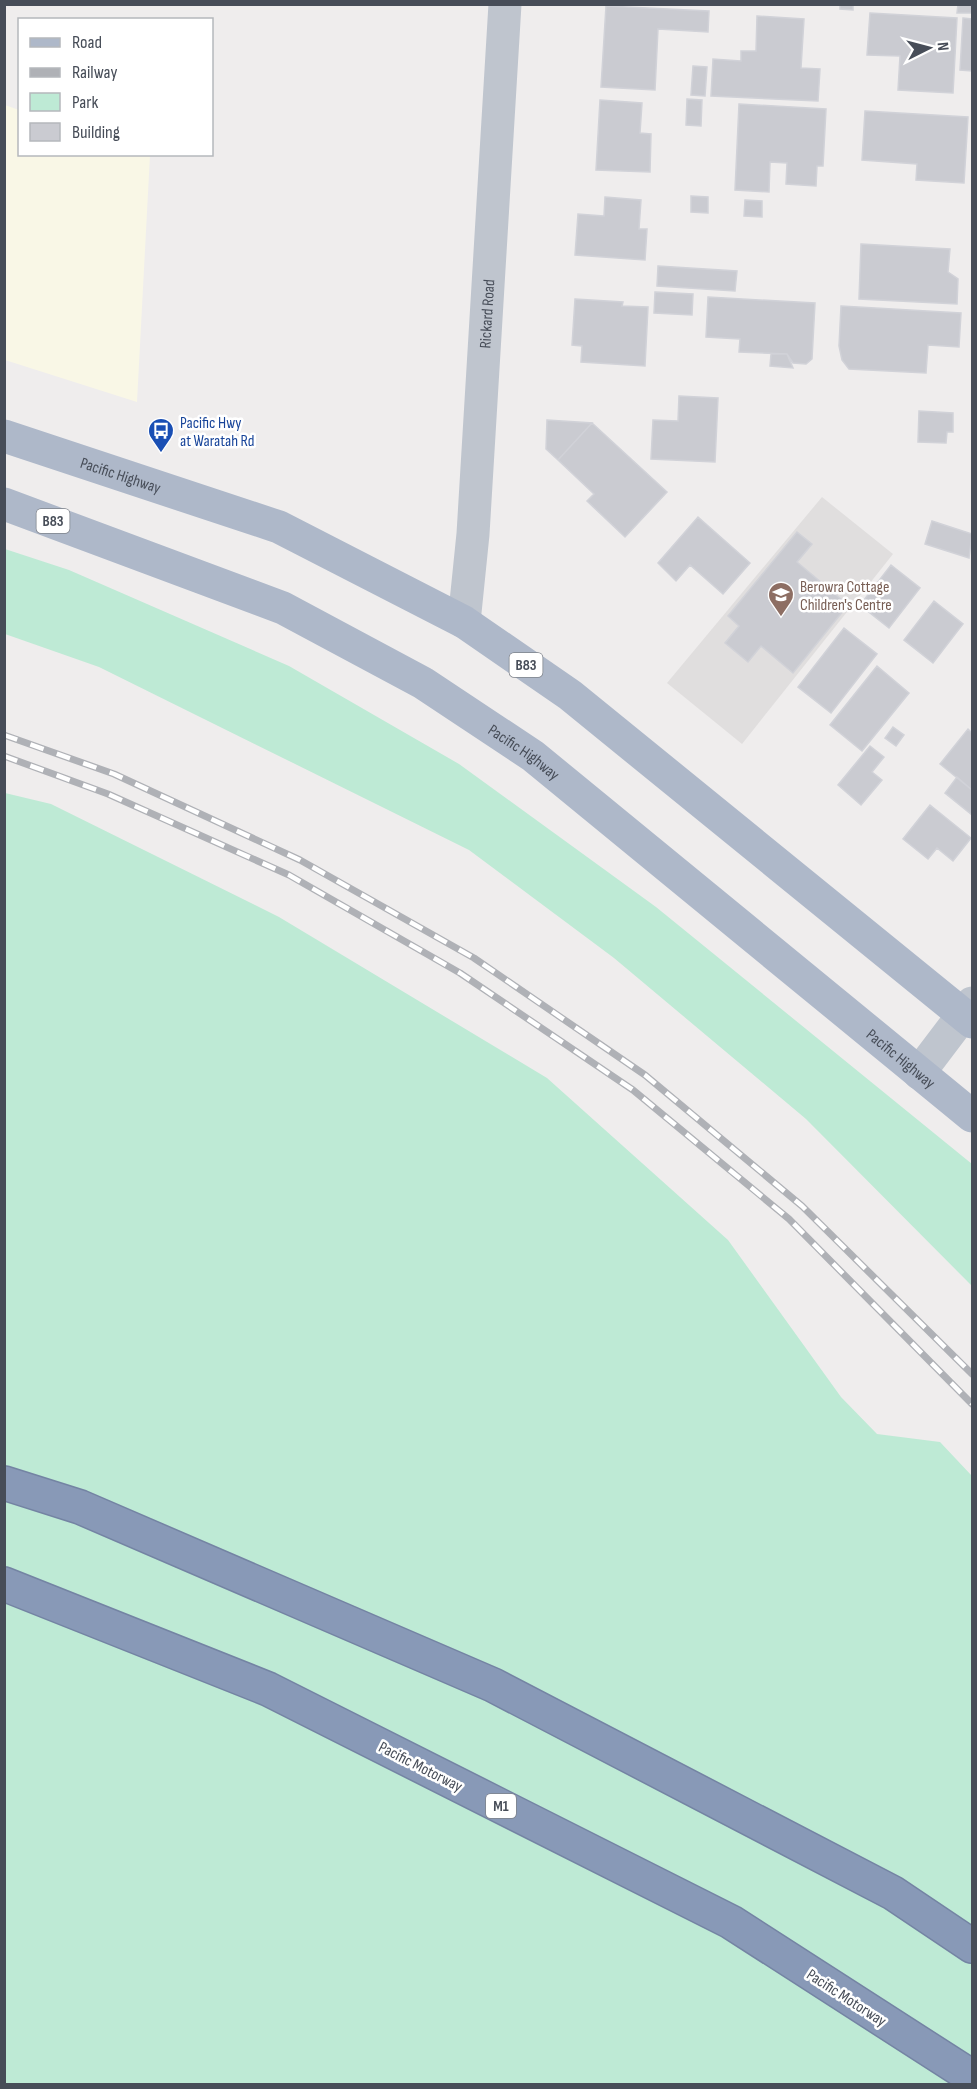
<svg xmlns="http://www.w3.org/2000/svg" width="977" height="2089" font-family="'Sofia Sans Condensed',sans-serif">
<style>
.commercial{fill:#f9f7e6}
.education{fill:#e0dede}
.green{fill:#beead5}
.building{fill:#cacbd1;stroke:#d1d2d8;stroke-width:1.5}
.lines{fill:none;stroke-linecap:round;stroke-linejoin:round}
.highway-casing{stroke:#7484a3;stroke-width:36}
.minor{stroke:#bfc5ce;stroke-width:33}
.major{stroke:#aeb8c9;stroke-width:33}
.highway{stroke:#8899b7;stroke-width:33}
.rail-casing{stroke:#afb1b6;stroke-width:7}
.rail{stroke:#fff;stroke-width:4.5;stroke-dasharray:14;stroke-linecap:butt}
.labels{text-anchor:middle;stroke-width:5;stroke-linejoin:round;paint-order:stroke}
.shield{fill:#fff;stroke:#7e828a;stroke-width:1.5}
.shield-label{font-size:15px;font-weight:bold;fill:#474d58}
.street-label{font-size:16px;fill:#474d58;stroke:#fff}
.transit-label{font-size:16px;fill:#164399;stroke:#fff;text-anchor:start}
.education-label{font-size:16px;fill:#785e54;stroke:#fff;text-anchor:start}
</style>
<rect width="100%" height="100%" fill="#efeded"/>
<!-- commercial -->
<path class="commercial" d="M 5,105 L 19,110 L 20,154 L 150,155 L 137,402 L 5,360 Z"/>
<!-- education -->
<path class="education" d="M 822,497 L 893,554 L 742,744 L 667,683 Z"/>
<!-- green -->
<path class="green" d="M 5,549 L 69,570 L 289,666 L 459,764 L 656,907 L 972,1164 L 972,1286 L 806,1119 L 614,958 L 469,850 L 99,667 L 5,634 Z
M 5,793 L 51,804 L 279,917 L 547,1078 L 728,1240 L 841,1397 L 877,1434 L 940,1442 L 972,1476 L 972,2084 L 5,2084 Z"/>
<!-- building -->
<path class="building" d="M 840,4 L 853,4 L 853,10 L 840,9 Z
M 958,4 L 972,4 L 972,13 L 957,13 Z
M 606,6 L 709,11 L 708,32 L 658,29 L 655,90 L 601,87 Z
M 870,13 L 957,18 L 953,93 L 898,90 L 900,56 L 867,55 Z
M 757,16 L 804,19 L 801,68 L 820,69 L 818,101 L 711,96 L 713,59 L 741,61 L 741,51 L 756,51 Z
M 963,18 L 972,19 L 972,71 L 960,70 Z
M 693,66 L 707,67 L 705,96 L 691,95 Z
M 687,99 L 702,100 L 701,126 L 686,125 Z
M 600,100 L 642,103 L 640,133 L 651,134 L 650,172 L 596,170 Z
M 739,104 L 826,109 L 823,166 L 817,166 L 816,186 L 786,184 L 787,163 L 770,162 L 769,192 L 735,190 Z
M 865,111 L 968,117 L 964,183 L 916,180 L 917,164 L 862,160 Z
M 691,196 L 708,197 L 708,213 L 691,212 Z
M 605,197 L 641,200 L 639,229 L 647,229 L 645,260 L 575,255 L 578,214 L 604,216 Z
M 745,200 L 762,201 L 762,217 L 744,216 Z
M 861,244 L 950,249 L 948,272 L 958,279 L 957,304 L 859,299 Z
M 658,266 L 737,271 L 735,291 L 657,286 Z
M 655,292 L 693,294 L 692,315 L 654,313 Z
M 708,297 L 815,303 L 812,359 L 806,364 L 793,363 L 787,354 L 739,352 L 740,339 L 706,337 Z
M 575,299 L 623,302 L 622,306 L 648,307 L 645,366 L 581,362 L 582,346 L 572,345 Z
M 841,306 L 961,313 L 959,347 L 928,345 L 926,373 L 849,369 L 842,360 L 839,346 Z
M 771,354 L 787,354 L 793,368 L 770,366 Z
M 679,396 L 718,398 L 715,462 L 651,459 L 653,420 L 678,421 Z
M 919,411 L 953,413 L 953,432 L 947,432 L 946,443 L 918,442 Z
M 547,420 L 592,423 L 558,460 L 546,449 Z
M 592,423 L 667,492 L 625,537 L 587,501 L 594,494 L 558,460 Z
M 698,517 L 750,563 L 723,594 L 690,565 L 676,581 L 658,563 Z
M 932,521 L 972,534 L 969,558 L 925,544 Z
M 797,532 L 812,544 L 797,562 L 848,605 L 793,673 L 761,646 L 748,662 L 725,643 L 739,626 L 728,616 Z
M 891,565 L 920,588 L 889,628 L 860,605 Z
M 934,601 L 963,624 L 933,663 L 904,640 Z
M 844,628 L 877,654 L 831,713 L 798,687 Z
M 877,666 L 909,693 L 862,751 L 830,725 Z
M 893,727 L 904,735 L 896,746 L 885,738 Z
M 968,729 L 972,733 L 972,790 L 940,764 Z
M 870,746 L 884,757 L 872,772 L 882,780 L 861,805 L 838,785 Z
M 957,777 L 972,790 L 972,815 L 945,793 Z
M 930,805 L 971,838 L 953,861 L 937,848 L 928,859 L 903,839 Z"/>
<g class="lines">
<defs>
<path id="highway" d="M 4,1483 L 80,1507 L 493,1685 L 893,1893 L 972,1946
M 4,1584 L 268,1689 L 731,1922 L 972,2077"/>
</defs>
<!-- highway casing -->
<use href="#highway" class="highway-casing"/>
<!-- minor -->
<g class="minor">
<path id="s1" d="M 464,622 L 473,534 L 505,4"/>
<path d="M 919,1073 L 972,1003"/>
</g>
<!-- major -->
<g class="major">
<path id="s2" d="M 4,436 L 279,527 L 464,622 L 570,695 L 972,1022"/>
<path id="s3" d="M 4,504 L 283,608 L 423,683 L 533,756 L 972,1116"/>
</g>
<!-- highway -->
<use href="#highway" class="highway"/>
<defs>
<path id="rail" d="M 4,735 L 114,774 L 300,860 L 474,958 L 645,1075 L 802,1206 L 972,1374
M 4,756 L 108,794 L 289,875 L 460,973 L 633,1090 L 789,1219 L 972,1404"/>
</defs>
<!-- rail casing -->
<use href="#rail" class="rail-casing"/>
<!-- rail -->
<use href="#rail" class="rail"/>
</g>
<!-- icons -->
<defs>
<symbol id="bus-pin" viewBox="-11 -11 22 30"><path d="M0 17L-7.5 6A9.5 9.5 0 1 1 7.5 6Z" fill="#1a4fb4" stroke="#fff"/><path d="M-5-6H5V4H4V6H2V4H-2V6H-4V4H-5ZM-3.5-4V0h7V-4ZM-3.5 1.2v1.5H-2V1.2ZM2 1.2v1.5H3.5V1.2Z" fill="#fff"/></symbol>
<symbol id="school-pin" viewBox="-11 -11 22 30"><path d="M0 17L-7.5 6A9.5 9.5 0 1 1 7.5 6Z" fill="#8d6e63" stroke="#fff"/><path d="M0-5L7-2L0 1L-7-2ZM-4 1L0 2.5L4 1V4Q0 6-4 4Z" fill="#fff"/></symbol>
</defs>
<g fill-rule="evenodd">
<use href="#bus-pin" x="146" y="416" width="30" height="40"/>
<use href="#school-pin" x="766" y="580" width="30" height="40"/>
</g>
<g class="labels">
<!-- shield labels -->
<g class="shield">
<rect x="36.5" y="509" width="33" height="24" rx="4.5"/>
<rect x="509.5" y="653" width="33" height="24" rx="4.5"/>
<rect x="486" y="1794" width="30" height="24" rx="4.5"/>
</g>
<g class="shield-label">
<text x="53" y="526">B83</text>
<text x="526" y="670">B83</text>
<text x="501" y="1811">M1</text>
</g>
<!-- street labels -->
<g class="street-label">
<text dy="6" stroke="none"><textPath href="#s1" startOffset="309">Rickard Road</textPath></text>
<text dy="6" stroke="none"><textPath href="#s2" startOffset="123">Pacific Highway</textPath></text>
<text dy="6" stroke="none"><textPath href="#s3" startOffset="579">Pacific Highway</textPath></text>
<text dy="6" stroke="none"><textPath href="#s3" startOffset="1065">Pacific Highway</textPath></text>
<text transform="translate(421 1766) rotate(27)" y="6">Pacific Motorway</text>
<text transform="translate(847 1997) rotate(33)" y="6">Pacific Motorway</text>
</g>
<!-- transit labels -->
<g class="transit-label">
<text x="180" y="428">Pacific Hwy<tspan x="180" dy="18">at Waratah Rd</tspan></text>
</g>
<!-- education labels -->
<g class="education-label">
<text x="800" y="592">Berowra Cottage<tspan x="800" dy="18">Children's Centre</tspan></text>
</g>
</g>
<!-- border -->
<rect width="977" height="2089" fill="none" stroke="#474d58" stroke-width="12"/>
<!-- legend -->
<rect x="18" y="18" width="195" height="138" fill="#ffffff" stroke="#b5b8bc" stroke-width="1.5"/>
<rect x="30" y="38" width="30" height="9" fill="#aeb8c9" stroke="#b5b8bc" stroke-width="1.5"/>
<text x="72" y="48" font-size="18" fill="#474d58">Road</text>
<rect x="30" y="68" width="30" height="9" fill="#afb1b6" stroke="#b5b8bc" stroke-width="1.5"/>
<text x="72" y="78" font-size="18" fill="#474d58">Railway</text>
<rect x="30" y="93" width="30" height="18" fill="#beead5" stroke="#b5b8bc" stroke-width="1.5"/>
<text x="72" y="108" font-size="18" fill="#474d58">Park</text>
<rect x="30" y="123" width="30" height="18" fill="#cacbd1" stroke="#b5b8bc" stroke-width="1.5"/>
<text x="72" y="138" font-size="18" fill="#474d58">Building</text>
<!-- north arrow -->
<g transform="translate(929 48) rotate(84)" stroke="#ffffff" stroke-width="4.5" paint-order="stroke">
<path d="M0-4.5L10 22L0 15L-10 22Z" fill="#474d58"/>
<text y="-9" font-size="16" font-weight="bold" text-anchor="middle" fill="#474d58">N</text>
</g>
</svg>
